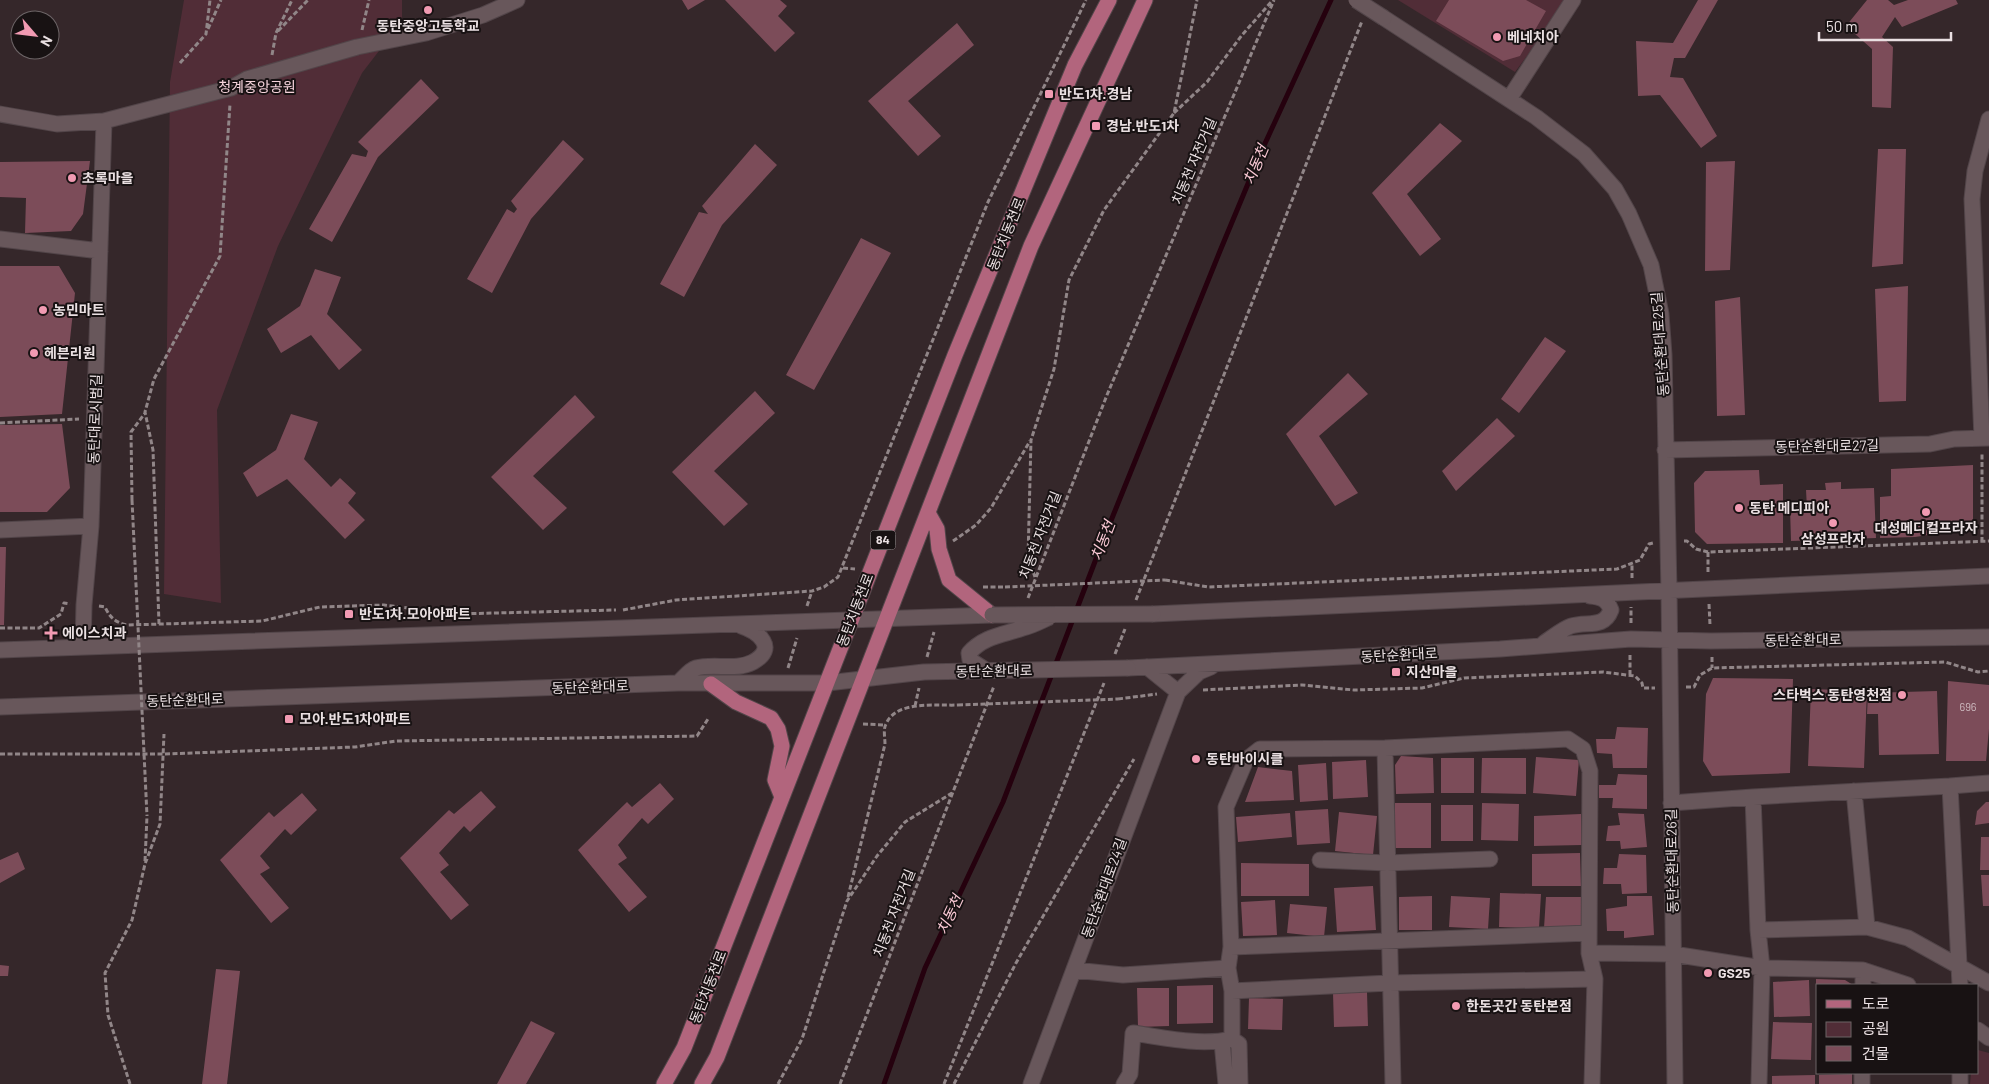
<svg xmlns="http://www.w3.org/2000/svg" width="1989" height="1084" font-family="Barlow,'Noto Sans KR',sans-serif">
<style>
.green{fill:#512d37}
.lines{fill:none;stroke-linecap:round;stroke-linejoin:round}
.stream{stroke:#25010e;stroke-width:5}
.building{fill:#7c4c59}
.minor-casing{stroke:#524549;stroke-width:17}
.major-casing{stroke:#524549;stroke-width:17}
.path{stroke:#918688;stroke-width:3;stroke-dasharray:5 2.5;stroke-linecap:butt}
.minor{stroke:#68575b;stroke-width:15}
.major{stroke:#b2657d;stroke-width:15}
.minor-bridge-casing{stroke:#524549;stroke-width:17;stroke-linecap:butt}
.path-bridge{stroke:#918688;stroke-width:3;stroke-dasharray:5 2.5;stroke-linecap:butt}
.minor-bridge{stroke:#68575b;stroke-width:15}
.poi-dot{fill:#f19ab2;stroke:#181213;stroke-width:2}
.labels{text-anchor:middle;stroke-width:4;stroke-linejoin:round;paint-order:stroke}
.number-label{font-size:11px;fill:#cebbc0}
.shield{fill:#181213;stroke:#aba2a4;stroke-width:1}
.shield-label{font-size:12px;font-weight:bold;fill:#eae0e2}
.poi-label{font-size:14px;font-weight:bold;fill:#eae0e2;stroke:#181213;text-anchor:start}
.park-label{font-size:14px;fill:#f4d2da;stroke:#181213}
.street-label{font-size:14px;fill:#eae0e2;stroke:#181213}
.water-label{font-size:15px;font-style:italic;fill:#fdcbd7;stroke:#181213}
</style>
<rect width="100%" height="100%" fill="#35272a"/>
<!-- green -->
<path class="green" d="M 184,0 L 402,0 L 402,21 L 362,73 L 278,246 L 217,410 L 221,603 L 164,594 L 170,82 Z
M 1398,0 L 1569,0 L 1515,72 Z
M 1978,1050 L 1989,1053 L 1989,1084 L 1970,1084 L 1971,1073 L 1978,1073 Z"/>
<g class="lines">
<!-- stream -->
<path class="stream" d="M 884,1084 L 925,968 L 1003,802 L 1104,538 L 1220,251 L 1262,150 L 1331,0"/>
</g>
<!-- building -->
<path class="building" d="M 682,0 L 705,0 L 688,10 Z
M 725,0 L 780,0 L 787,6 L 778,16 L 795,33 L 775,52 Z
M 1449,0 L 1526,0 L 1546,11 L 1520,56 L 1503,61 L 1436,21 Z
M 1698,0 L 1718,0 L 1685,58 L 1674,58 L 1670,77 L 1683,78 L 1717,136 L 1701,148 L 1660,95 L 1638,96 L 1636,41 L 1673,43 Z
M 1867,0 L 1888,0 L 1894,5 L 1908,0 L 1956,0 L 1958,4 L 1902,27 L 1895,17 L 1882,37 L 1893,47 L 1891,108 L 1872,107 L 1872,49 L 1846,26 Z
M 957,23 L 974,45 L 908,101 L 941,136 L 918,156 L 868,101 Z
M 421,79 L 439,98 L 378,157 L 332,242 L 309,229 L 352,154 L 366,157 L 368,151 L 358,142 Z
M 1440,123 L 1462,141 L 1407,194 L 1441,239 L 1420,256 L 1372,193 Z
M 563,140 L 584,159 L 531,219 L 492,293 L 467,279 L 507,209 L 514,213 L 517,209 L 511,201 Z
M 755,144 L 777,165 L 722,225 L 684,297 L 660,284 L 699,212 L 708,214 L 702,206 Z
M 1878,149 L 1906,149 L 1903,264 L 1872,267 Z
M 90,161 L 83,214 L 71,231 L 25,233 L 26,198 L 0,197 L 0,162 Z
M 1735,161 L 1730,270 L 1705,271 L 1706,162 Z
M 861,238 L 891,253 L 814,390 L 786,375 Z
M 0,266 L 59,266 L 75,293 L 62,414 L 0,417 Z
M 315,269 L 341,277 L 327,314 L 362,350 L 339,370 L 311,335 L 281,353 L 267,329 L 300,306 Z
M 1908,286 L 1906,401 L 1879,402 L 1875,289 Z
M 1740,297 L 1745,415 L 1717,416 L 1715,301 Z
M 1545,337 L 1566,351 L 1519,413 L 1501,399 Z
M 1348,373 L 1368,394 L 1319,436 L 1358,493 L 1335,506 L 1286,434 Z
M 755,391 L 775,413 L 714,471 L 748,504 L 724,526 L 672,472 Z
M 575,395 L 595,417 L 533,476 L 567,508 L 543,530 L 491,477 Z
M 291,414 L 318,422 L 304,459 L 331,487 L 340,478 L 356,493 L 348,503 L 365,520 L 345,539 L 287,479 L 257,497 L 243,473 L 276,450 Z
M 1497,418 L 1515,436 L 1456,491 L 1442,471 Z
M 62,424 L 70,488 L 47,512 L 0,512 L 0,425 Z
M 1973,465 L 1973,528 L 1915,537 L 1880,538 L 1880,497 L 1891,496 L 1891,469 Z
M 1759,470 L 1760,485 L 1783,484 L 1783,543 L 1707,544 L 1695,532 L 1694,483 L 1705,471 Z
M 1841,482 L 1841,489 L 1874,488 L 1876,538 L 1791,541 L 1790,508 L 1807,508 L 1806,490 L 1826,490 L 1825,483 Z
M 0,547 L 6,547 L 4,625 L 0,625 Z
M 1713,678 L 1793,679 L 1790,773 L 1712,776 L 1703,761 L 1706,694 Z
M 1948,681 L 1989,685 L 1989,729 L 1986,761 L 1946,761 Z
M 1811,689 L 1867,691 L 1864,768 L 1808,766 Z
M 1937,691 L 1939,754 L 1879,755 L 1878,714 L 1867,714 L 1868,693 Z
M 1617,727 L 1648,728 L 1647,768 L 1613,768 L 1612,754 L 1597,753 L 1596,739 L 1615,739 Z
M 1401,756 L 1433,758 L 1434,793 L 1396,794 L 1395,765 Z
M 1536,757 L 1579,760 L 1576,796 L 1533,793 Z
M 1441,758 L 1474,758 L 1474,793 L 1441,793 Z
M 1482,758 L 1526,758 L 1526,794 L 1481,793 Z
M 1366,760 L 1368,797 L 1333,799 L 1332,762 Z
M 1326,763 L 1328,800 L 1300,802 L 1298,765 Z
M 1258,767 L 1292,771 L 1294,800 L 1245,802 Z
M 1618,774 L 1647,775 L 1647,809 L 1612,808 L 1613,798 L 1599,798 L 1599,785 L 1616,785 Z
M 660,783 L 674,799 L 648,824 L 642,818 L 618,845 L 627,858 L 618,864 L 647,897 L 629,912 L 578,850 L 627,802 L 632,807 Z
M 481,791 L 496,807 L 470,832 L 464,826 L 439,853 L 449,865 L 440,872 L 469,905 L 451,920 L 400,858 L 449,810 L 454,814 Z
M 302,793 L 317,810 L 291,835 L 285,829 L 260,856 L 270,868 L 260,874 L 289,908 L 271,923 L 220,860 L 269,812 L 274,817 Z
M 1986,802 L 1989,802 L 1989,823 L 1975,825 L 1977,811 Z
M 1395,803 L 1431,803 L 1431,848 L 1395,848 Z
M 1482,803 L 1519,804 L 1518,841 L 1481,840 Z
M 1441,805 L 1473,805 L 1473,841 L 1441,841 Z
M 1328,809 L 1330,843 L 1297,845 L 1295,811 Z
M 1339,812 L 1377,816 L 1373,855 L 1335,851 Z
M 1290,813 L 1292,837 L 1238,842 L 1236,817 Z
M 1618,813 L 1644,814 L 1647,847 L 1621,849 L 1620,841 L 1606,841 L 1608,826 L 1620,825 Z
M 1581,814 L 1582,845 L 1534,846 L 1534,816 Z
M 1981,837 L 1989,837 L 1989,870 L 1980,870 Z
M 18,852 L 25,869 L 0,883 L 0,860 Z
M 1580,853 L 1581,886 L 1532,886 L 1532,854 Z
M 1619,854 L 1646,855 L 1647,893 L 1622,894 L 1621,884 L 1603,884 L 1604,868 L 1617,868 Z
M 1241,863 L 1309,864 L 1309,896 L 1241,896 Z
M 1981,875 L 1989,875 L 1989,906 L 1983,906 Z
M 1373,886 L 1376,930 L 1337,932 L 1334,888 Z
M 1500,893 L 1541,894 L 1539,928 L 1499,927 Z
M 1432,896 L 1432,930 L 1399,930 L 1399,897 Z
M 1451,896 L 1490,898 L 1488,929 L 1449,927 Z
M 1627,896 L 1652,896 L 1654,935 L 1624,938 L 1624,931 L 1607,931 L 1606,909 L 1627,906 Z
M 1546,897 L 1585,897 L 1587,921 L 1581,928 L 1544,928 Z
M 1275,900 L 1277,935 L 1243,936 L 1241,902 Z
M 1290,904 L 1327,907 L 1324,937 L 1287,933 Z
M 0,965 L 9,966 L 8,976 L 0,976 Z
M 216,969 L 240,971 L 227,1084 L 202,1084 Z
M 1816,979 L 1845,980 L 1853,985 L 1818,985 L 1818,1010 L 1816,1010 Z
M 1809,980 L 1810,1016 L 1774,1017 L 1773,982 Z
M 1213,985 L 1213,1023 L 1177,1024 L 1177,986 Z
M 1137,988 L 1169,988 L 1169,1026 L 1138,1027 Z
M 1367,992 L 1368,1026 L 1334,1027 L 1333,993 Z
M 1249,998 L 1283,999 L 1282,1030 L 1248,1029 Z
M 531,1021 L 555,1033 L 526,1084 L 497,1084 Z
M 1773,1022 L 1812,1023 L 1811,1060 L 1771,1059 Z
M 1852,1074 L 1852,1084 L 1819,1084 L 1819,1075 Z
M 1815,1075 L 1815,1084 L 1772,1084 L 1772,1076 Z"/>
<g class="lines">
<defs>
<path id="minor" d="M 1384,18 L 1536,117 L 1584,154 L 1615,189 L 1629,214 L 1651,265 L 1661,314 L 1664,355 L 1669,591 L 1675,1084
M 1509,99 L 1573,0
M 0,114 L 57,124 L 104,121 L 231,88 L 247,79 L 357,47 L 426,33 L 483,15 L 517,0
M 0,239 L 100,251
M 1982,438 L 1972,199 L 1975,171 L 1989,119
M 1665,450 L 1930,444 L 1954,439 L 1989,438
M 0,530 L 91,526
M 1153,614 L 1989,576
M 1544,643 C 1552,638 1562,629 1571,626 C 1587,621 1604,629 1611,610 C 1607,599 1601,597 1590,596
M 83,647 L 84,605 L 91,526 L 104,121
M 0,650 L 992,615
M 1147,667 L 1178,692
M 1128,668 L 1500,649 L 1631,639 L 1711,641 L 1989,637
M 678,683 C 683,679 689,670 696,668 C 714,663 736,671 753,662 C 778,648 759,632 741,626
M 0,707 L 678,683 L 827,683 L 924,672 L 970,671
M 1385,748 L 1393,1084
M 1950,786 L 1989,783
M 1854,791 L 1867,927
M 1671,803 L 1753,797
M 1320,860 L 1387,863 L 1490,859
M 1758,930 L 1867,927 L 1908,938 L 1989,983
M 1231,947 L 1226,807 L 1246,760 L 1260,749 L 1385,748 L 1568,739 L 1583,749 L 1590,771 L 1589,953 L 1673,954 L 1762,968 L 1863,970 L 1863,985
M 1589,953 L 1595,979 L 1592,1084
M 1228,968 L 1231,947 L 1589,933
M 1074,970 L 1123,975 L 1228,968 L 1232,991 L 1232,1039 C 1201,1046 1164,1038 1133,1033 L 1130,1074 L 1124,1084
M 1863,970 L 1908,985
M 1232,991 L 1389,983 L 1595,979
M 1978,1030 L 1989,1038
M 1232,1039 L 1239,1044 L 1240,1084
M 1222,1042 L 1226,1084
M 1960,1073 L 1960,1084
M 1031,1084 L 1178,692 L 1199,672 L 1211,667
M 1759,1084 L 1762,968 L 1758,930 L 1753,797 L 1950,786 L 1960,985
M 1862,1084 L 1862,1073"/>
<path id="major" d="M 928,513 L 937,529 L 939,549 L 949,580 L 992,615
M 711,684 L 736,702 L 771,718 L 778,729 L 782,746 L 775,780 L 782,797
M 664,1084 L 684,1048 L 955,355 L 1075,65 L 1109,0
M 702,1084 L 717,1057 L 1031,246 L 1145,0"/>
</defs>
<!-- minor casing -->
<use href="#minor" class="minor-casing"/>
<!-- major casing -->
<use href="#major" class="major-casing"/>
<!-- path -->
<path class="path" d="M 208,29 L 221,0
M 362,30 L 369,0
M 278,31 L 308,0
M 272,55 L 276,33 L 292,0
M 180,63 L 206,34 L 210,0
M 1174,113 L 1207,82 L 1242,35 L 1272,1
M 0,423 L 79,419
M 132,500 L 131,432 L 145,413
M 953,541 L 976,525 L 991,508 L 1030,441
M 1684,541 L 1687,541 L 1696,549 L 1708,552 L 1989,541
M 1982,542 L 1982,454
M 1708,552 L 1708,573
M 843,568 L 855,569
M 1035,577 L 1028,558 L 1031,440 L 1054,369 L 1069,280 L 1104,210 L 1174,113 L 1197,0
M 1632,578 L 1632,564
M 1165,580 L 1208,587 L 1617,569 L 1640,560 L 1649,544 L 1653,543
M 983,587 L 1005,587
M 1028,598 L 1107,395 L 1274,0
M 1136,600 L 1362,21
M 1709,604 L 1710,625
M 99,606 L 105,607 C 110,618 116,623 128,625 L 262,621 L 320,607 L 384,605 L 456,614 L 616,610
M 807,606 L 812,591
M 623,610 L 676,600 L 812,591 L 824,587 L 838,577 L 988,202 L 1086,0
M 1631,623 L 1631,607
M 159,624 L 153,450 L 145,412 L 154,379 L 220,256 L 230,104
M 0,628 L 39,628 L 61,614 L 64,603 L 70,604
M 1115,654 L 1125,629
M 927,657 L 934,632
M 1712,657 L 1712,668
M 788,668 L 797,638
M 1630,675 L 1630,654
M 1686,687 L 1694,687 L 1700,675 L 1712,668 L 1945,662 L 1978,672 L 1989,671
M 1203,690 L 1302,685 L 1354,690 L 1422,688 L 1464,678 L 1603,672 L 1635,676 L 1642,683 L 1643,688 L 1655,688
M 1118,699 L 1157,694
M 915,706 L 919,688
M 863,724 L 885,725
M 0,754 L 164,754 L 355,747 L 396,741 L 697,736 L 708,719
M 145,861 L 147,816
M 848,897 L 885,744 C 885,738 883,729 886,724 C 896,700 937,706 958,705
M 130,1084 L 108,1015 L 105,973 L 132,920 L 145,864 L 160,824 L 164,734
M 778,1084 L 802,1039 L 847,901 L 877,856 L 905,822 L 952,793
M 840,1084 L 994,686
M 944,1084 L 1104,683
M 954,1084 L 1016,963 L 1134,759"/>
<!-- minor -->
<use href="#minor" class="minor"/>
<!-- major -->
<use href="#major" class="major"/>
<defs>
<path id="minor-bridge" d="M 1356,0 L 1384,18
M 992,615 L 1153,614
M 970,671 L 1128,668
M 987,671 L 970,660 L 969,653 C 984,636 1003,635 1023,628 C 1032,626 1041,621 1050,617"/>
</defs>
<!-- minor-bridge casing -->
<use href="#minor-bridge" class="minor-bridge-casing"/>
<!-- path-bridge -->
<path class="path-bridge" d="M 132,500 L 147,816
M 1005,587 L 1165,580
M 958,705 L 1118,699"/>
<!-- minor-bridge -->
<use href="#minor-bridge" class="minor-bridge"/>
</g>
<!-- markers -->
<g class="poi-dot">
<circle cx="428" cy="10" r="5"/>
<circle cx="1497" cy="37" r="5"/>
<rect x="1044" y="89" width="10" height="10" rx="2.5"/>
<rect x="1091" y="121" width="10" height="10" rx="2.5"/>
<circle cx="72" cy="178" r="5"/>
<circle cx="43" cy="310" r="5"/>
<circle cx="34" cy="353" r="5"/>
<circle cx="1739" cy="508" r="5"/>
<circle cx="1926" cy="512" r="5"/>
<circle cx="1833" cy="523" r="5"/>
<rect x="344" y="609" width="10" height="10" rx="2.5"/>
<path d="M48.5 625.5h5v5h5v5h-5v5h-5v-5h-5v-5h5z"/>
<rect x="1391" y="667" width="10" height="10" rx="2.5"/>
<circle cx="1902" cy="695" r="5"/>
<rect x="284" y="714" width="10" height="10" rx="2.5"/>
<circle cx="1196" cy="759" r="5"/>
<circle cx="1708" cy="973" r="5"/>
<circle cx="1456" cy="1006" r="5"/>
</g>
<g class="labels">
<!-- number labels -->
<g class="number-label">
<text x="1968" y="711">696</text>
</g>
<!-- shield labels -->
<rect class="shield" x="870.5" y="530.5" width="25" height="19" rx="4"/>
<g class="shield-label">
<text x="883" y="544">84</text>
</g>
<!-- poi labels -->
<g class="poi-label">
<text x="428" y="31" text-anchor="middle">동탄중앙고등학교</text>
<text x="1507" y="42">베네치아</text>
<text x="1059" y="99">반도1차.경남</text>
<text x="1106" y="131">경남.반도1차</text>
<text x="82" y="183">초록마을</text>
<text x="53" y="315">농민마트</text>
<text x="44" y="358">헤븐리원</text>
<text x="1749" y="513">동탄 메디피아</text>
<text x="1926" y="533" text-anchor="middle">대성메디컬프라자</text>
<text x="1833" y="544" text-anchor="middle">삼성프라자</text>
<text x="359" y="619">반도1차.모아아파트</text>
<text x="62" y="638">에이스치과</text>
<text x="1406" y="677">지산마을</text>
<text x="1892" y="700" text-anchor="end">스타벅스 동탄영천점</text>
<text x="299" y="724">모아.반도1차아파트</text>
<text x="1206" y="764">동탄바이시클</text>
<text x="1718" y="978">GS25</text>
<text x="1466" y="1011">한돈곳간 동탄본점</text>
</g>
<!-- park labels -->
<g class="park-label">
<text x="257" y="92">청계중앙공원</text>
</g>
<!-- street labels -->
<g class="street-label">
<text transform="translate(1194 161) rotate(-67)" y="5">치동천 자전거길</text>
<text transform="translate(1006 234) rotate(-68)" y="5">동탄치동천로</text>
<text transform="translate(1660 344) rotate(-94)" y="5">동탄순환대로25길</text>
<text transform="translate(95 419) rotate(-88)" y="5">동탄대로시범길</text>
<text transform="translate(1827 446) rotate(-1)" y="5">동탄순환대로27길</text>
<text transform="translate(1040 535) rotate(-69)" y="5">치동천 자전거길</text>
<text transform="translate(855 610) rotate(-69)" y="5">동탄치동천로</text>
<text transform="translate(1803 640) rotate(-1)" y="5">동탄순환대로</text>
<text transform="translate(1399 655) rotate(-3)" y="5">동탄순환대로</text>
<text transform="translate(994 671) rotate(-1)" y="5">동탄순환대로</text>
<text transform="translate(590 687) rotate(-2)" y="5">동탄순환대로</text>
<text transform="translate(185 700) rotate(-2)" y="5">동탄순환대로</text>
<text transform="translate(1672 861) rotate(-91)" y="5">동탄순환대로26길</text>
<text transform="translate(1104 888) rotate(-70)" y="5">동탄순환대로24길</text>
<text transform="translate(894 913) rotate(-69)" y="5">치동천 자전거길</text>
<text transform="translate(708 987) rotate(-69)" y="5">동탄치동천로</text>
</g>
<!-- water labels -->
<g class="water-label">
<text transform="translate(1256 165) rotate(-67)" y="5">치동천</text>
<text transform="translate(1103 541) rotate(-69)" y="5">치동천</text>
<text transform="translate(950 915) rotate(-65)" y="5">치동천</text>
</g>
</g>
<!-- legend -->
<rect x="1816" y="984" width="162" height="90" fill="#181213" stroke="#6c6466"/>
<rect x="1826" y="1000" width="25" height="8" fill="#b2657d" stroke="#6c6466"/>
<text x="1862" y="1009" font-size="15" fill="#eae0e2">도로</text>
<rect x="1826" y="1022" width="25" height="15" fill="#512d37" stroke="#6c6466"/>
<text x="1862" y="1034" font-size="15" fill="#eae0e2">공원</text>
<rect x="1826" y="1046" width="25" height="15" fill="#7c4c59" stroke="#6c6466"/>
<text x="1862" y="1059" font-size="15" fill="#eae0e2">건물</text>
<!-- north arrow -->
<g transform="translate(35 35) rotate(118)"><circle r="24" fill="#181213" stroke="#6c6466"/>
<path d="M0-4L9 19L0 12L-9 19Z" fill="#f19ab2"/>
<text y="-8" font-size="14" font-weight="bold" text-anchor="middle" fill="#eae0e2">N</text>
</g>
<!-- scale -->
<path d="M1819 32v8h132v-8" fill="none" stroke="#eae0e2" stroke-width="2.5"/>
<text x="1826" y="32" font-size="15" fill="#eae0e2" stroke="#181213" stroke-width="4" paint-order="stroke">50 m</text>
</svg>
